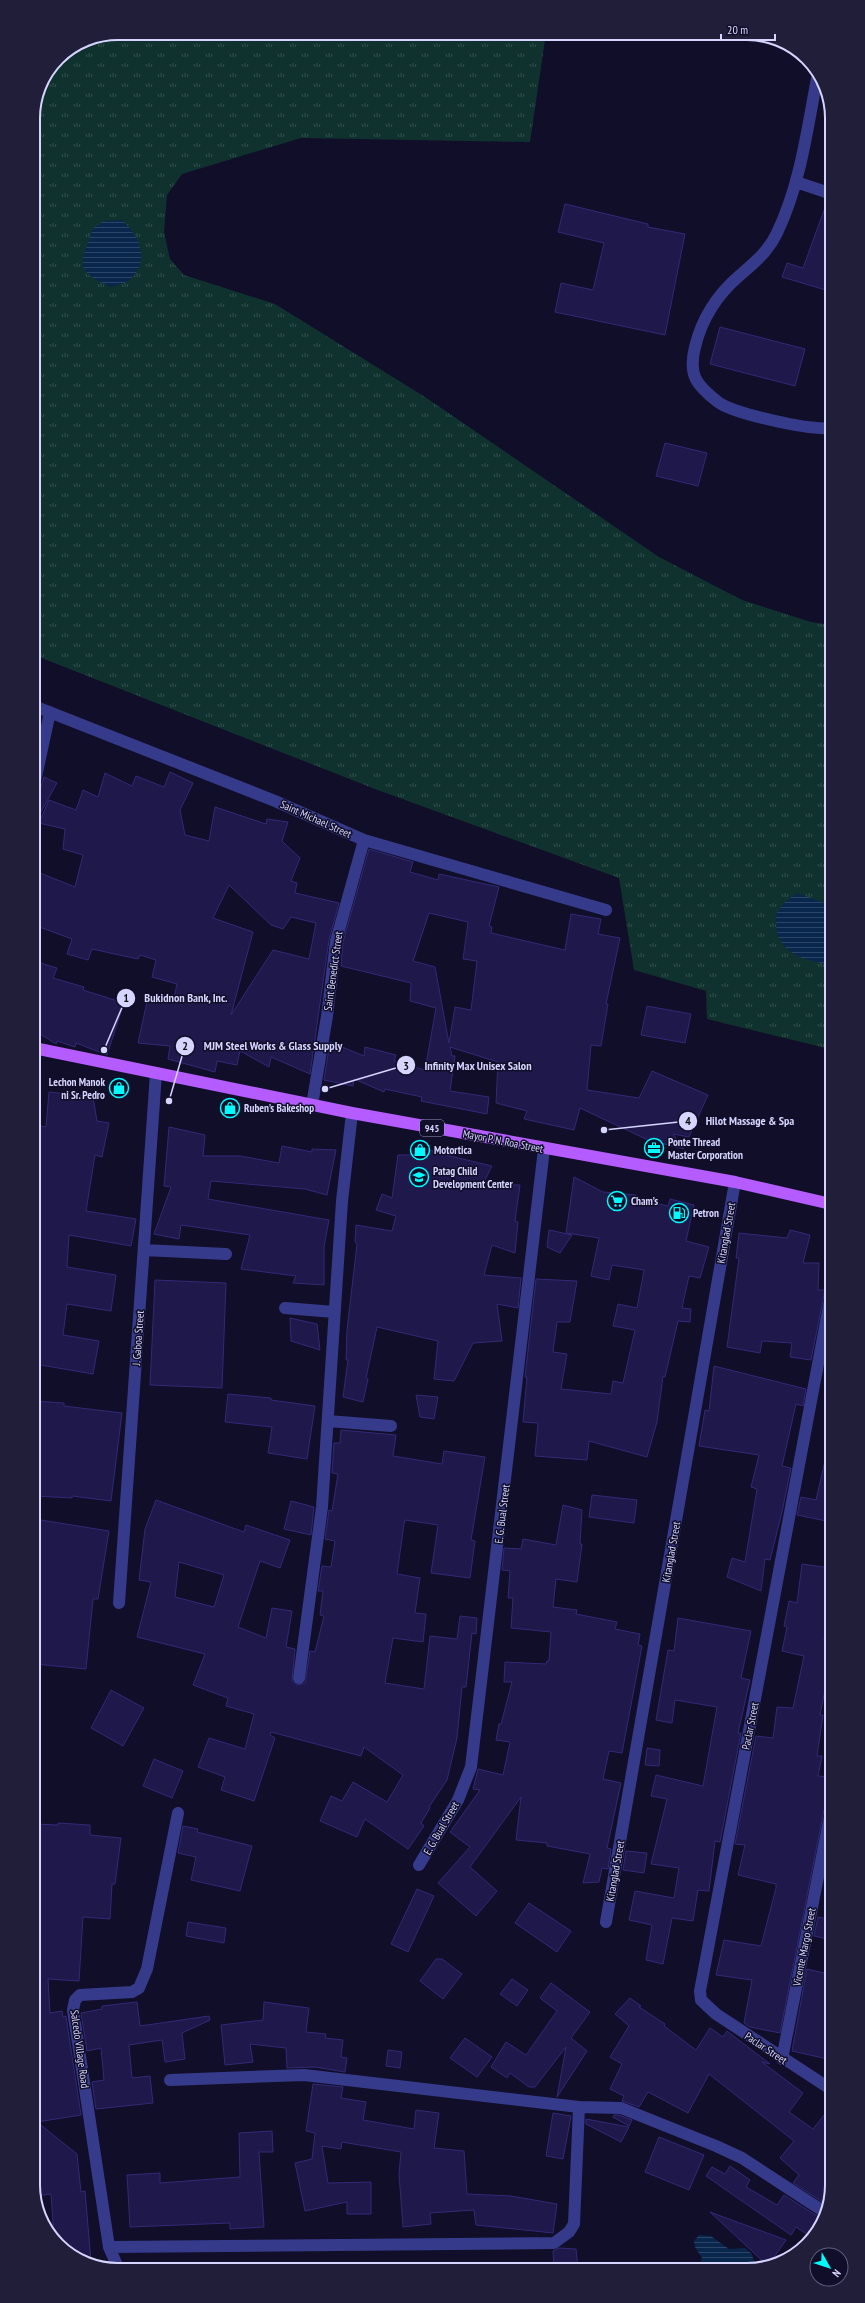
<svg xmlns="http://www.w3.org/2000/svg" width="865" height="2303" font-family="'PT Sans Narrow',sans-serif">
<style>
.grass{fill:url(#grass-tufts)}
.water{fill:url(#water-rules)}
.building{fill:#1e194a;stroke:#322978;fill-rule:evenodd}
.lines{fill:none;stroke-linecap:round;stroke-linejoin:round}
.minor{stroke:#363a8a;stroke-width:12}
.major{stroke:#b45cff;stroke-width:12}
.labels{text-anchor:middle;stroke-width:3;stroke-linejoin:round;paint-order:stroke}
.shield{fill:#100e28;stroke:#9b99be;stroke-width:1}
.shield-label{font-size:10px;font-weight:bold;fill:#d6d5ff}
.street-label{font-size:11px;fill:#d6d5ff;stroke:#100e28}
.poi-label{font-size:11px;font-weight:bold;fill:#d6d5ff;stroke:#100e28;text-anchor:start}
.rim{fill:none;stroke:#d6d5ff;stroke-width:2}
.leader{fill:none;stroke:#d6d5ff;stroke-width:1.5}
.callout-dot{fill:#d6d5ff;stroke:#100e28;stroke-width:1.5}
.mark-label{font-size:12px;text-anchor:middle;font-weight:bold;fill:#111}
.callout-label{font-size:12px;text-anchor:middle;font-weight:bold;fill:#d6d5ff;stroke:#100e28;stroke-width:3;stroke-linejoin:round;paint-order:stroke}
</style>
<defs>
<pattern id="grass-tufts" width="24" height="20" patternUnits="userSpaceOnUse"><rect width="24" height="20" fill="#10322e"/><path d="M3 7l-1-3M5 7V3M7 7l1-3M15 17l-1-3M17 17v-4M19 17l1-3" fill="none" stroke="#324f4d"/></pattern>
<pattern id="water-rules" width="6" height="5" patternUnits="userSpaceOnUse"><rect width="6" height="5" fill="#09274c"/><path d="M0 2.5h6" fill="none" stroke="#2c4567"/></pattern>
</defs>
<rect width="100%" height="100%" fill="#100e28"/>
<!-- grass -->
<path class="grass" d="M 119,33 L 546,33 L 530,142 L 301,138 L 182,174 L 167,195 L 164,232 L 170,259 L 184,275 L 275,304 L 425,397 L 659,557 L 742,600 L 811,622 L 830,625 L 830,1049 L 707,1019 L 706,991 L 634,970 L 619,878 L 375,789 L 34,655 L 33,113 L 40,86 L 58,58 L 86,39 Z"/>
<!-- water -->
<path class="water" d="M 122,220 C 139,236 150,258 132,278 C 128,283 117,285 111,287 C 71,270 82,262 93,228 L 104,221 Z
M 797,893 L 830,905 L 830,963 C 810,963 787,956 778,936 C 776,930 776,921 776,914 L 784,903 Z
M 699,2235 L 711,2236 L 729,2249 L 745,2248 L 752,2254 L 755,2267 L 698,2267 L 702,2258 L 695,2247 L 694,2241 Z"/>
<!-- building -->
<path class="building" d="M 827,202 L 829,203 L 829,291 L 782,277 L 787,263 L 803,268 Z
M 565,204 L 648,224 L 648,227 L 685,234 L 665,335 L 555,312 L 561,283 L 593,290 L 604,243 L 558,232 Z
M 720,327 L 805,349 L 795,386 L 710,364 Z
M 665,443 L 707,453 L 698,486 L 656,476 Z
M 170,772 L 193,783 L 180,810 L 185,835 L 209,841 L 215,807 L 266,824 L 267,819 L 288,822 L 282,841 L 300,858 L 291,881 L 297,883 L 295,893 L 339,903 L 329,940 L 310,1074 L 271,1057 L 269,1067 L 240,1051 L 237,1065 L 217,1061 L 215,1072 L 168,1059 L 170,1046 L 138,1043 L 148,997 L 173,1002 L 177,984 L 152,977 L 156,960 L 140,955 L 138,959 L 92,949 L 88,960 L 67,954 L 72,939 L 34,925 L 34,887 L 40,873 L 75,887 L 83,855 L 63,849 L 65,829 L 39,823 L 49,800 L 76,810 L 83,790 L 98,797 L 105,773 L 132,786 L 136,776 L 164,787 ZM 229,885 L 271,925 L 283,929 L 291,917 L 316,923 L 309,959 L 273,950 L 231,1015 L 253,932 L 213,918 Z
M 44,777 L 57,783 L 37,819 L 34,818 L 34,810 Z
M 369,849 L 413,862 L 410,872 L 438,880 L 439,874 L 499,887 L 489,926 L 492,927 L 491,933 L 565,950 L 571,914 L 601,919 L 598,934 L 620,938 L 606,1004 L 608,1004 L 601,1046 L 591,1045 L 587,1090 L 639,1098 L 652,1071 L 708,1095 L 689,1137 L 673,1134 L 684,1149 L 648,1140 L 580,1108 L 574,1130 L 524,1119 L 527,1111 L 496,1103 L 498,1062 L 450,1047 L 452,1056 L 455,1056 L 450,1091 L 489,1097 L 487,1114 L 421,1101 L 422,1097 L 385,1089 L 384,1092 L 354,1079 L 353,1086 L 324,1080 L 330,1042 L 364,1056 L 365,1047 L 396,1055 L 394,1061 L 425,1070 L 436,1008 L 410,1001 L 411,983 L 341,966 L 343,942 ZM 429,913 L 468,922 L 463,959 L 477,961 L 471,1010 L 455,1007 L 449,1043 L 435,967 L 413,961 Z
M 34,961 L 57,968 L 53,978 L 84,987 L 83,990 L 124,1003 L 107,1055 L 76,1043 L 75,1047 L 57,1041 L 56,1044 L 34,1030 Z
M 647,1006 L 691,1014 L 685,1043 L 641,1035 Z
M 49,1092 L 93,1097 L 97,1121 L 109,1123 L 102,1157 L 95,1155 L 86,1211 L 136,1219 L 131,1246 L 69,1235 L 67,1267 L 116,1275 L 111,1311 L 67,1304 L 63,1335 L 99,1341 L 93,1374 L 35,1364 L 35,1125 L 46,1127 Z
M 169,1127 L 205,1135 L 203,1156 L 240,1156 L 279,1163 L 282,1146 L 312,1152 L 312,1149 L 336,1150 L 327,1195 L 305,1189 L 211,1181 L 208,1199 L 329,1220 L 324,1247 L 324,1285 L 293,1283 L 296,1276 L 241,1269 L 250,1235 L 181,1225 L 179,1239 L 154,1234 L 171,1187 L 164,1186 Z
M 422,1150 L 446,1152 L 446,1155 L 492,1166 L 483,1184 L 520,1185 L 515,1221 L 518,1222 L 515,1253 L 492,1245 L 484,1275 L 521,1278 L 518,1308 L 497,1304 L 502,1341 L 473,1343 L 454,1381 L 434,1379 L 438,1341 L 377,1327 L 366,1378 L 368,1379 L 363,1402 L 343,1397 L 348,1360 L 346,1360 L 347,1330 L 357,1244 L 355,1242 L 356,1225 L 392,1231 L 396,1216 L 376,1210 L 382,1194 L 392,1198 L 398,1155 L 422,1155 Z
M 574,1177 L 603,1192 L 636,1195 L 642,1200 L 668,1206 L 670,1199 L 694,1205 L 686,1241 L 709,1247 L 700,1278 L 689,1276 L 682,1308 L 691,1309 L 690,1322 L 678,1321 L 665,1377 L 663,1376 L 657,1422 L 647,1457 L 589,1441 L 587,1460 L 535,1456 L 538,1423 L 523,1422 L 527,1377 L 525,1377 L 536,1279 L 577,1281 L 570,1322 L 557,1322 L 553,1352 L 567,1354 L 561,1389 L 611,1394 L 613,1381 L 623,1383 L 635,1330 L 613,1326 L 618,1304 L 637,1308 L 644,1270 L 612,1265 L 609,1280 L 591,1276 L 599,1238 L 566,1233 Z
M 549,1230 L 572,1235 L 560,1253 L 547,1247 Z
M 790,1230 L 810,1235 L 803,1263 L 819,1263 L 818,1290 L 825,1290 L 811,1360 L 790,1357 L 792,1343 L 762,1341 L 760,1353 L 727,1347 L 739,1258 L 736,1258 L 739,1233 L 787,1238 Z
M 155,1280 L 226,1283 L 222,1388 L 150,1385 Z
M 290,1318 L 317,1324 L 320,1350 L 291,1341 Z
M 714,1366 L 806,1389 L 803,1406 L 796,1404 L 782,1466 L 791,1468 L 782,1512 L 770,1560 L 765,1559 L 761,1591 L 727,1577 L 732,1558 L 745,1562 L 757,1489 L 751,1487 L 759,1455 L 699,1446 L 705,1410 L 709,1411 Z
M 228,1394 L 271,1398 L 271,1400 L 315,1406 L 307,1459 L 268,1453 L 272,1427 L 225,1422 Z
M 416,1395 L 438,1397 L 434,1419 L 420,1417 Z
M 35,1401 L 64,1403 L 64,1406 L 122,1413 L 111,1501 L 72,1496 L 72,1498 L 35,1496 Z
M 341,1430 L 396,1435 L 393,1456 L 442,1464 L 444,1451 L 485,1457 L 471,1540 L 475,1541 L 470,1578 L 431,1573 L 438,1525 L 405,1520 L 404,1524 L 397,1574 L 420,1578 L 415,1613 L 426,1614 L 423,1642 L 393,1638 L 385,1683 L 424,1689 L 430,1636 L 457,1639 L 460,1616 L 477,1618 L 476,1634 L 472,1633 L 466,1687 L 462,1687 L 457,1738 L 447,1780 L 429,1807 L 430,1808 L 421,1823 L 424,1826 L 408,1849 L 365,1819 L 357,1837 L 320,1821 L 331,1796 L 342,1801 L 353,1782 L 387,1802 L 403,1775 L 364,1747 L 361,1756 L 271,1732 L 270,1735 L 275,1738 L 254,1801 L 221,1790 L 225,1777 L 198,1767 L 209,1738 L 245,1749 L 254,1714 L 226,1706 L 228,1698 L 193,1685 L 205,1654 L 137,1637 L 151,1582 L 139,1580 L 145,1529 L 156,1500 L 244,1532 L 246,1525 L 290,1540 L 280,1568 L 260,1561 L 238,1627 L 266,1638 L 272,1608 L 292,1611 L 286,1647 L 295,1649 L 292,1681 L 298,1685 L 305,1683 L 310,1651 L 315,1652 L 324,1616 L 320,1615 L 323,1591 L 318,1591 L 322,1566 L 331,1567 L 335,1541 L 325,1539 L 329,1510 L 332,1511 L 338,1474 L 332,1473 L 334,1443 L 340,1443 ZM 179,1562 L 224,1575 L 214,1607 L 175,1597 Z
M 825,1461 L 831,1461 L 831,1522 L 797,1515 L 801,1497 L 816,1500 Z
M 592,1495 L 637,1500 L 634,1523 L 589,1517 Z
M 291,1501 L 314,1507 L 311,1535 L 284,1529 Z
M 563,1505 L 582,1510 L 580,1544 L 582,1544 L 577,1582 L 556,1579 L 553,1607 L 577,1610 L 576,1614 L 617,1622 L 615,1629 L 640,1634 L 638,1645 L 642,1646 L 622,1753 L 609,1751 L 603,1779 L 621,1783 L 607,1848 L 611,1849 L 608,1869 L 602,1868 L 599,1882 L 583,1883 L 590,1854 L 547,1846 L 547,1843 L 516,1840 L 521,1797 L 470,1867 L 497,1891 L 476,1916 L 438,1883 L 470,1847 L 450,1832 L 480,1790 L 473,1789 L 478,1769 L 503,1775 L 510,1742 L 496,1740 L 499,1724 L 501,1724 L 512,1682 L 504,1682 L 505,1662 L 546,1664 L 547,1661 L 549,1661 L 551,1632 L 511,1628 L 513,1598 L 508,1598 L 510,1571 L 502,1570 L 504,1548 L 521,1549 L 523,1539 L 556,1545 Z
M 41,1520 L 109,1531 L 98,1599 L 93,1599 L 86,1669 L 35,1664 L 35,1555 Z
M 802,1564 L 831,1568 L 831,1602 L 824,1640 L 831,1641 L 831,1660 L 820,1715 L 823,1715 L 817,1756 L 822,1756 L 818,1776 L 831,1777 L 831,1804 L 826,1806 L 824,1810 L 780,2033 L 750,2027 L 744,2023 L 752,1980 L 716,1975 L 724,1940 L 761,1946 L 776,1888 L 776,1884 L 738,1875 L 745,1845 L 735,1844 L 756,1736 L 773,1738 L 777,1707 L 793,1708 L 804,1656 L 782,1651 L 787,1627 L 784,1626 L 789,1601 L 797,1603 Z
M 678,1618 L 751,1631 L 741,1678 L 750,1680 L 738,1733 L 741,1733 L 720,1842 L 715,1841 L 709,1891 L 698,1890 L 693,1921 L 672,1918 L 663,1964 L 646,1960 L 652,1925 L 629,1920 L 635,1891 L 674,1898 L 679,1868 L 651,1864 L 667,1799 L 651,1796 L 656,1775 L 703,1786 L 717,1707 L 675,1700 L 672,1723 L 656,1720 L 668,1650 L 674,1651 Z
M 111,1690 L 144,1708 L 123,1746 L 91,1728 Z
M 647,1748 L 660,1750 L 659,1766 L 645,1765 Z
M 154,1759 L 183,1771 L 172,1798 L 143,1786 Z
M 58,1823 L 90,1825 L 90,1835 L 121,1838 L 115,1884 L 112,1884 L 110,1919 L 83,1917 L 79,1981 L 48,1979 L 50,2013 L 62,2011 L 63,2017 L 66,2016 L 81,2115 L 37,2122 L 77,2154 L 81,2192 L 85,2191 L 91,2261 L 62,2249 L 54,2236 L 51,2194 L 36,2196 L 35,1824 L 58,1825 Z
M 183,1826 L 198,1829 L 197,1832 L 252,1846 L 240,1891 L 191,1880 L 196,1857 L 178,1853 Z
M 832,1847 L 832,1873 L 827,1872 Z
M 626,1851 L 647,1853 L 644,1873 L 623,1870 Z
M 417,1889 L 434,1896 L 408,1952 L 391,1944 Z
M 529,1903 L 571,1931 L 557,1952 L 515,1923 Z
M 818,1917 L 832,1920 L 832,1940 L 814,1936 Z
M 188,1922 L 226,1928 L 224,1943 L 186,1936 Z
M 436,1959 L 442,1959 L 462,1974 L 443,1999 L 420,1981 Z
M 807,1969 L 832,1975 L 832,2060 L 792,2051 Z
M 512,1979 L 528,1990 L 517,2006 L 500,1994 Z
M 551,1983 L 590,2012 L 571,2038 L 587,2051 L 557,2097 L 566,2047 L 535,2087 L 529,2087 L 510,2073 L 507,2078 L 491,2067 L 506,2042 L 526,2055 L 557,2011 L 540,1998 Z
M 630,1998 L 641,2006 L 639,2007 L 665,2024 L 664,2026 L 696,2050 L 710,2028 L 723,2037 L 727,2031 L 770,2064 L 762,2062 L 803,2093 L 789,2112 L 813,2129 L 832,2105 L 832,2173 L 824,2203 L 793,2183 L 799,2175 L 780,2158 L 794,2141 L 709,2074 L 688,2113 L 648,2092 L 639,2107 L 622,2101 L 624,2096 L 610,2089 L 622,2064 L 610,2057 L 629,2026 L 615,2014 Z
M 137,2002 L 140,2026 L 209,2016 L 210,2020 L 182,2033 L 185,2059 L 165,2062 L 162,2040 L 129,2045 L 132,2078 L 150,2076 L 153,2103 L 96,2109 L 92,2082 L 104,2080 L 101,2048 L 87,2051 L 81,2013 L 102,2009 L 102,2006 Z
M 264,2002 L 309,2008 L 306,2032 L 326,2034 L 325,2038 L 343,2040 L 341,2057 L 347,2058 L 345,2072 L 315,2067 L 287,2068 L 286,2048 L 250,2044 L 253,2062 L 225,2065 L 221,2025 L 263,2020 Z
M 465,2038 L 492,2057 L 477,2077 L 450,2058 Z
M 388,2050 L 402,2052 L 400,2068 L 386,2066 Z
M 313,2084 L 343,2087 L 341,2098 L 366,2102 L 363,2120 L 414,2129 L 416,2110 L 439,2113 L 434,2148 L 464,2151 L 467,2194 L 511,2196 L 557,2204 L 553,2233 L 476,2225 L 474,2210 L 430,2213 L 431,2224 L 403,2227 L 399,2174 L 401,2152 L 342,2142 L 341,2149 L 322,2146 L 328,2183 L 371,2182 L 371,2214 L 347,2214 L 347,2202 L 305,2211 L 295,2163 L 312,2159 L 315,2133 L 306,2131 Z
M 553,2113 L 571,2116 L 563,2159 L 546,2156 Z
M 614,2115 L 619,2115 L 632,2120 L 629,2126 L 613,2117 Z
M 586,2119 L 629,2127 L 621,2142 L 586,2124 Z
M 272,2131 L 273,2152 L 259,2152 L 264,2227 L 230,2229 L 230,2223 L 130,2227 L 127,2175 L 160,2173 L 160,2183 L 240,2177 L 239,2133 Z
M 659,2137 L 704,2155 L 689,2190 L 645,2172 Z
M 730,2166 L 750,2180 L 746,2187 L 777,2205 L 784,2195 L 820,2218 L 819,2220 L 808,2235 L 796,2227 L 791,2235 L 706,2176 L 712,2167 L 725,2174 Z
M 710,2212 L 786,2240 L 768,2266 Z
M 559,2248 L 576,2249 L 578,2268 L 554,2268 L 553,2251 Z"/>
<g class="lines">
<!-- minor -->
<path class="minor" d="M 817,78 C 807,131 800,185 777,233 C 768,252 754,263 739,276 C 717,295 702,318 695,347 C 688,375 696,385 718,402 C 734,414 809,430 829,428
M 796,182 L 829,193
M 34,706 L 275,801 L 364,840 L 606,910
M 34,786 L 50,712
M 312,1105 L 327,1016 L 336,941 L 364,840
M 144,1250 L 226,1254
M 831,1295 L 700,1991 L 701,2000 L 716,2014 L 832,2090
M 285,1308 L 334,1312
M 328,1421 L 391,1426
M 119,1603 L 156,1073
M 299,1678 L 322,1507 L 342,1201 L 352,1113
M 419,1865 L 458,1800 L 471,1767 L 544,1149
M 606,1922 L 735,1182
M 782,2059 L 831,1811
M 579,2107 L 621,2108 L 716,2146 L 742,2158 L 823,2211
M 109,2247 L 554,2243 L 569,2232 L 574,2224 L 579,2107 L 304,2075 L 170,2080
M 119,2270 L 109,2247 L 73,2010 L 75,2000 L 80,1995 L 132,1992 L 139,1988 L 147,1969 L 178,1813"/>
<!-- major -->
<path class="major" d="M 34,1048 L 352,1113 L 735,1182 L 831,1204"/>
</g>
<!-- icons -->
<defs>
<symbol id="shop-ring" viewBox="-11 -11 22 22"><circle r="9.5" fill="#100e28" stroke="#01fbff" stroke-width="1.5"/><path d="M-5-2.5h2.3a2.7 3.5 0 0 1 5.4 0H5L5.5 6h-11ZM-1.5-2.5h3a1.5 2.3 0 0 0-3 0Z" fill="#01fbff"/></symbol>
<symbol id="office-ring" viewBox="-11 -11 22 22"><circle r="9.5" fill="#100e28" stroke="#01fbff" stroke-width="1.5"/><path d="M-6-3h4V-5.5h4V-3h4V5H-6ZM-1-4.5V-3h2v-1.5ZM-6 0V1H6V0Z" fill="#01fbff"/></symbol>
<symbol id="school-ring" viewBox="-11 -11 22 22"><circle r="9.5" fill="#100e28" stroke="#01fbff" stroke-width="1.5"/><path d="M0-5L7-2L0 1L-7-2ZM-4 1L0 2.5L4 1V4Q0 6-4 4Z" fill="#01fbff"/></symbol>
<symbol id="supermarket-ring" viewBox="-11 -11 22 22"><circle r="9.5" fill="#100e28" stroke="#01fbff" stroke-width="1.5"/><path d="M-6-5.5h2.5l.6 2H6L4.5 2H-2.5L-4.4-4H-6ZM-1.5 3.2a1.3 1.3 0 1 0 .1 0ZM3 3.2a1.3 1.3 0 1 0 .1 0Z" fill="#01fbff"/></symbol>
<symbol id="fuel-ring" viewBox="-11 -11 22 22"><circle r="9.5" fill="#100e28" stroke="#01fbff" stroke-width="1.5"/><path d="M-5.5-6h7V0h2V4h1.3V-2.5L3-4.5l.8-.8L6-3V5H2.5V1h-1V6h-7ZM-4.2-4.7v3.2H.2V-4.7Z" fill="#01fbff"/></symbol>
</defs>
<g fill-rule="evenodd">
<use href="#shop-ring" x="108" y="1077" width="22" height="22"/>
<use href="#shop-ring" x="219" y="1097" width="22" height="22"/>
<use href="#office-ring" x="643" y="1137" width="22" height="22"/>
<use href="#shop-ring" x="409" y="1139" width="22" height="22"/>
<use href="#school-ring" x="408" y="1166" width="22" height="22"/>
<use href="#supermarket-ring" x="606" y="1190" width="22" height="22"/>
<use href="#fuel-ring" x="668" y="1202" width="22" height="22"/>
</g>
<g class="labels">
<!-- shield labels -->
<rect class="shield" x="420" y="1120" width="24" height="16" rx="3"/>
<g class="shield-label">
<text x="432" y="1132">945</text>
</g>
<!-- street labels -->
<g class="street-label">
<text transform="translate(316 819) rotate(24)" y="4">Saint Michael Street</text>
<text transform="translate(333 971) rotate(-82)" y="4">Saint Benedict Street</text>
<text transform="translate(503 1141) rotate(11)" y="4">Mayor P. N. Roa Street</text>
<text transform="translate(726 1233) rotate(-80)" y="4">Kitanglad Street</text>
<text transform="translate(138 1338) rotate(-86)" y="4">J. Gaboa Street</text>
<text transform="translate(502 1514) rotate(-83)" y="4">E. G. Bual Street</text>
<text transform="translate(671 1552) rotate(-80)" y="4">Kitanglad Street</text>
<text transform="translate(750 1726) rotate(-79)" y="4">Paclar Street</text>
<text transform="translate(441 1828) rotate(-60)" y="4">E. G. Bual Street</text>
<text transform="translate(615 1871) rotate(-80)" y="4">Kitanglad Street</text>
<text transform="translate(804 1947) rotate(-79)" y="4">Vicente Margo Street</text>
<text transform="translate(766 2048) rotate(34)" y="4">Paclar Street</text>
<text transform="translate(80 2049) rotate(82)" y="4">Salcedo Village Road</text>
</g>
<!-- poi labels -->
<g class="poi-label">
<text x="105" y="1086" text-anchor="end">Lechon Manok<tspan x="105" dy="13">ni Sr. Pedro</tspan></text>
<text x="244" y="1112">Ruben’s Bakeshop</text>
<text x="668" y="1146">Ponte Thread<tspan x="668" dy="13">Master Corporation</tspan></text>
<text x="434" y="1154">Motortica</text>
<text x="433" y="1175">Patag Child<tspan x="433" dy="13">Development Center</tspan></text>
<text x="631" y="1205">Cham’s</text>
<text x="693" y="1217">Petron</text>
</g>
</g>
<!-- crop -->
<path d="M0 0H865V2303H0ZM118 40H747A78 78 0 0 1 825 118V2185A78 78 0 0 1 747 2263H118A78 78 0 0 1 40 2185V118A78 78 0 0 1 118 40Z" fill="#201e39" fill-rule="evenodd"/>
<path class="rim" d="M118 40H747A78 78 0 0 1 825 118V2185A78 78 0 0 1 747 2263H118A78 78 0 0 1 40 2185V118A78 78 0 0 1 118 40Z"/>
<!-- callouts -->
<path class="leader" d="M104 1050L126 998M169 1101L185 1046M325 1089L406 1065M604 1130L688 1121"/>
<g class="callout-dot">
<circle cx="104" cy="1050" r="4"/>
<circle cx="169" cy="1101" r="4"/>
<circle cx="325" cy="1089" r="4"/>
<circle cx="604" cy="1130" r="4"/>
<circle cx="126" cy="998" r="10"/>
<circle cx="185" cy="1046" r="10"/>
<circle cx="406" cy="1065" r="10"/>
<circle cx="688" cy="1121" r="10"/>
</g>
<g class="mark-label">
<text x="126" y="1002">1</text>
<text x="185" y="1050">2</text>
<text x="406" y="1070">3</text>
<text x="688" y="1125">4</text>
</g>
<g class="callout-label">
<text x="186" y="1002">Bukidnon Bank, Inc.</text>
<text x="273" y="1050">MJM Steel Works &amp; Glass Supply</text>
<text x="478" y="1070">Infinity Max Unisex Salon</text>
<text x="750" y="1125">Hilot Massage &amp; Spa</text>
</g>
<!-- north arrow -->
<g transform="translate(829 2267) rotate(129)"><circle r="19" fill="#100e28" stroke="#5f5e7e"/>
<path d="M0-3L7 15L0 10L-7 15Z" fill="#01fbff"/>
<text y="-6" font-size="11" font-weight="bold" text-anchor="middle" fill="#d6d5ff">N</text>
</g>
<!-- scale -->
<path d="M721 34v6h54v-6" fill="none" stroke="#d6d5ff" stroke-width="2"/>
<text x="727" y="34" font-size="12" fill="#d6d5ff" stroke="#100e28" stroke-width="3" paint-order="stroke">20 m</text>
</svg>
